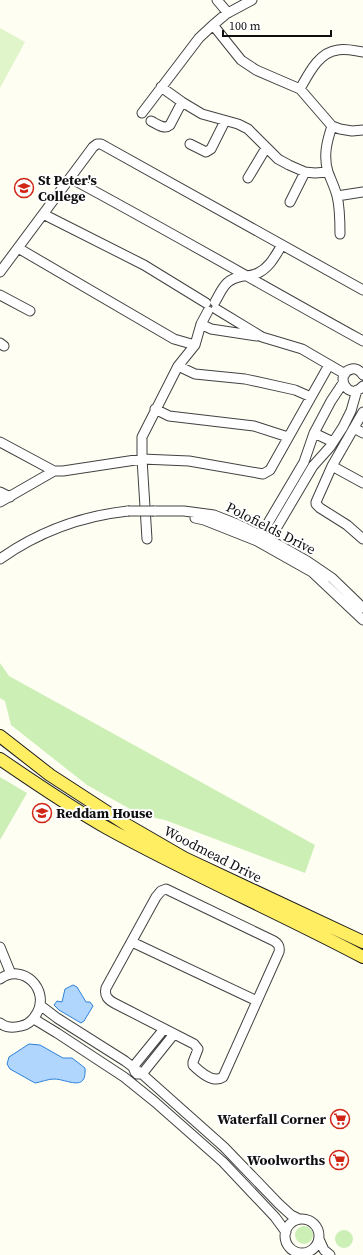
<svg xmlns="http://www.w3.org/2000/svg" width="363" height="1255" font-family="'Source Serif 4',serif">
<style>
.green{fill:#ccefb6}
.pitch{fill:#e0f5c9}
.water{fill:#b0d6fd;stroke:#2e81dc}
.lines{fill:none;stroke-linecap:round;stroke-linejoin:round}
.minor-casing{stroke:#424242;stroke-width:11}
.major-casing{stroke:#202020;stroke-width:14}
.minor{stroke:#fff;stroke-width:9}
.major{stroke:#ffed62;stroke-width:12}
.minor-bridge-casing{stroke:#424242;stroke-width:11;stroke-linecap:butt}
.minor-bridge{stroke:#fff;stroke-width:9}
.labels{text-anchor:middle;stroke-width:4;stroke-linejoin:round;paint-order:stroke}
.poi-label{font-size:14px;font-weight:bold;fill:#0f0f0f;stroke:#fff;text-anchor:start}
.street-label{font-size:14px;fill:#0f0f0f;stroke:#fff}
</style>
<rect width="100%" height="100%" fill="#fffef2"/>
<!-- green -->
<path class="green" d="M 0,663 L 9,676 L 315,845 L 305,873 L 165,820 L 141,815 L 87,785 L 11,725 L 5,701 L 0,698 Z
M 0,777 L 27,793 L 0,840 Z
M295 1235a9 9 0 1 1 18 0a9 9 0 1 1-18 0Z
M335 1239a9 9 0 1 1 18 0a9 9 0 1 1-18 0Z"/>
<!-- pitch -->
<path class="pitch" d="M 0,28 L 25,42 L 0,88 Z"/>
<!-- water -->
<path class="water" d="M 73,985 L 77,987 L 86,1002 L 90,1002 L 93,1006 L 84,1021 L 81,1023 L 59,1010 L 54,1005 L 57,1001 L 62,1002 L 65,989 Z
M 29,1044 L 40,1045 L 63,1058 L 72,1058 L 85,1068 C 87,1093 67,1079 54,1079 C 48,1079 41,1082 35,1083 L 10,1069 L 7,1064 L 9,1057 Z"/>
<g class="lines">
<defs>
<path id="minor" d="M 217,0 L 228,13
M 252,0 L 226,14 L 213,25 L 241,60 L 256,70 L 300,89 L 332,126 L 340,129 L 352,131 L 363,130
M 161,87 L 182,102 L 202,114 L 238,124 L 248,129 L 278,159 L 289,165 L 305,172 L 315,173 L 328,172
M 300,89 C 309,73 319,52 338,50 C 346,48 355,51 363,52
M 142,113 L 199,38 L 213,25
M 151,121 C 157,124 164,130 170,125 L 182,102
M 332,126 C 327,141 323,156 328,172 C 331,180 335,188 337,196 C 340,208 340,221 340,234
M 190,144 L 206,152 L 211,149 L 225,121
M 70,178 C 169,231 265,287 363,341
M 248,178 L 266,148
M 337,196 L 363,192
M 290,202 L 305,172
M 43,214 L 144,265 L 206,303
M 18,248 L 174,339 L 195,345
M 0,272 L 93,147 L 97,144 L 101,144 L 363,290
M 0,295 L 30,311
M 215,302 C 223,288 225,279 243,276 C 248,276 254,275 258,273 C 270,267 275,256 282,245
M 216,309 L 262,337 L 302,349 L 345,374
M 201,324 L 211,329 L 257,336
M 0,343 L 4,346
M 178,366 L 195,374 L 245,379 L 295,390 L 311,397
M 363,375 C 360,371 357,368 352,369 C 333,373 348,403 363,386
M 155,409 L 169,416 L 254,426 L 288,437
M 363,412 L 332,466 L 316,502 L 316,504 L 320,508 L 347,525 L 363,539
M 354,428 L 363,433
M 314,433 L 333,442
M 0,442 L 54,471 L 63,471 L 142,459 L 189,461 L 263,474 L 270,470 L 329,365
M 332,466 L 363,483
M 0,492 L 10,497
M 0,502 L 54,471
M 154,511 L 184,511 L 214,515 L 237,524 L 270,540 L 307,561 L 332,578 L 363,608
M 195,518 L 204,520 L 257,541 L 312,572 L 363,620
M 147,539 L 142,459 L 142,437 L 178,366 L 195,345 L 201,324 L 208,311
M 258,540 L 304,462 L 314,433 L 331,401 L 343,383
M 267,544 L 313,466 L 330,447 L 343,427 L 351,411 L 357,390
M 0,559 C 38,532 82,516 128,511
M 166,889 L 274,941 C 279,944 280,947 279,952 L 223,1077 C 213,1084 200,1072 193,1065 L 193,1062 L 198,1049 L 194,1044 L 116,1004 C 108,1000 104,996 106,988 L 156,897 L 161,891 Z
M 132,942 L 257,1001
M 0,947 L 11,974
M 0,979 C 23,962 50,990 37,1013 C 33,1020 28,1025 21,1026 C 13,1028 6,1028 0,1023
M 40,1005 L 57,1018 L 125,1061 L 142,1074 L 224,1147 L 279,1204 L 291,1215 L 299,1219
M 34,1019 L 57,1033 L 124,1077 L 155,1102 L 223,1162 L 275,1217 L 286,1232
M 135,1072 L 133,1067 L 164,1029
M 137,1074 L 142,1074 L 174,1034
M285 1236a17 17 0 1 1 34 0a17 17 0 1 1-34 0Z
M 319,1239 L 324,1250 L 330,1255"/>
<path id="major" d="M 0,736 L 50,775 L 127,825 L 184,858 L 363,942
M 0,759 C 35,783 70,807 107,828 C 190,874 278,912 363,957"/>
</defs>
<!-- minor casing -->
<use href="#minor" class="minor-casing"/>
<!-- major casing -->
<use href="#major" class="major-casing"/>
<!-- minor -->
<use href="#minor" class="minor"/>
<!-- major -->
<use href="#major" class="major"/>
<defs>
<path id="minor-bridge" d="M 128,511 L 154,511"/>
</defs>
<!-- minor-bridge casing -->
<use href="#minor-bridge" class="minor-bridge-casing"/>
<!-- minor-bridge -->
<use href="#minor-bridge" class="minor-bridge"/>
</g>
<!-- icons -->
<defs>
<symbol id="school-ring" viewBox="-11 -11 22 22"><circle r="9.5" fill="#fff" stroke="#d02516" stroke-width="1.5"/><path d="M0-5L7-2L0 1L-7-2ZM-4 1L0 2.5L4 1V4Q0 6-4 4Z" fill="#d02516"/></symbol>
<symbol id="supermarket-ring" viewBox="-11 -11 22 22"><circle r="9.5" fill="#fff" stroke="#d02516" stroke-width="1.5"/><path d="M-6-5.5h2.5l.6 2H6L4.5 2H-2.5L-4.4-4H-6ZM-1.5 3.2a1.3 1.3 0 1 0 .1 0ZM3 3.2a1.3 1.3 0 1 0 .1 0Z" fill="#d02516"/></symbol>
</defs>
<g fill-rule="evenodd">
<use href="#school-ring" x="13" y="177" width="22" height="22"/>
<use href="#school-ring" x="31" y="802" width="22" height="22"/>
<use href="#supermarket-ring" x="329" y="1108" width="22" height="22"/>
<use href="#supermarket-ring" x="328" y="1149" width="22" height="22"/>
</g>
<g class="labels">
<!-- poi labels -->
<g class="poi-label">
<text x="38" y="185">St Peter's<tspan x="38" dy="16">College</tspan></text>
<text x="56" y="818">Reddam House</text>
<text x="326" y="1124" text-anchor="end">Waterfall Corner</text>
<text x="325" y="1165" text-anchor="end">Woolworths</text>
</g>
<!-- street labels -->
<g class="street-label">
<text transform="translate(271 528) rotate(27)" y="5">Polofields Drive</text>
<text transform="translate(213 854) rotate(27)" y="5">Woodmead Drive</text>
</g>
</g>
<!-- scale -->
<path d="M223 30v6h108v-6" fill="none" stroke="#0f0f0f" stroke-width="2"/>
<text x="229" y="30" font-size="12" fill="#0f0f0f" stroke="#ffffff" stroke-width="3" paint-order="stroke">100 m</text>
</svg>
